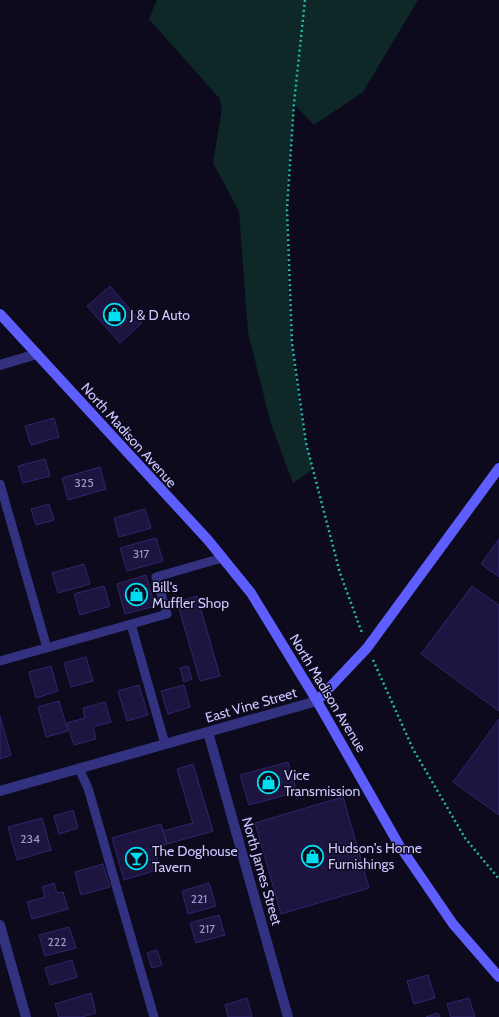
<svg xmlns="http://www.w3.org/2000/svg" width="499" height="1017" font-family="Cabin,sans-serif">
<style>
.green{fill:#0d2826}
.building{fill:#1d1540;stroke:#32256d}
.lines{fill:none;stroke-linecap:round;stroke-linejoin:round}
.path{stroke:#25b5aa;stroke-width:2.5;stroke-dasharray:2 3;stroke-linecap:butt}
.service{stroke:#333280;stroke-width:9}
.minor{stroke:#333280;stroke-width:10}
.tertiary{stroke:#333280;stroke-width:10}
.secondary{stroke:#5e5eff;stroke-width:10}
.labels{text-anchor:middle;stroke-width:3;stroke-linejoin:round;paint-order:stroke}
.number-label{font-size:12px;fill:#a09acf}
.poi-label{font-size:14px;fill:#ccc7ff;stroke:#0d0a1e;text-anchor:start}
.street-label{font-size:14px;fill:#ccc7ff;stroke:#0d0a1e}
</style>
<rect width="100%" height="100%" fill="#0d0a1e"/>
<!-- green -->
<path class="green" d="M 157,0 L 418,0 L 363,92 L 314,125 L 294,104 C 292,139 287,175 287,210 C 287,296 291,386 313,469 L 293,483 L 271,424 L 248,332 L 239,211 L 213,163 L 222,109 L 220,99 L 149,19 Z"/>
<!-- building -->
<path class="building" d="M 110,286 L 142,323 L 120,343 L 87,306 Z
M 54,418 L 59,437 L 31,445 L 25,426 Z
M 45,459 L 50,476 L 23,483 L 18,466 Z
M 100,467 L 106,489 L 68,500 L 62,478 Z
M 49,504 L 54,520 L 36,525 L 31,509 Z
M 145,509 L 151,528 L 119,537 L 114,518 Z
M 156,538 L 163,561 L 127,571 L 120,548 Z
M 499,539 L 499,577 L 481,564 Z
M 84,564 L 90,584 L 58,593 L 52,573 Z
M 146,575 L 155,606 L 125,614 L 117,584 Z
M 104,586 L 110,606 L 80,615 L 74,594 Z
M 472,586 L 499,605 L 499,711 L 421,654 Z
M 197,596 L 220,676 L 200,681 L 177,602 Z
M 86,657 L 93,681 L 71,687 L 64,663 Z
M 51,666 L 58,691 L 36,698 L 29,672 Z
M 188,666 L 192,679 L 184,682 L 180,668 Z
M 139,685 L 148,715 L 127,721 L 118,691 Z
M 184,685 L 190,707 L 168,714 L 161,691 Z
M 59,701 L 68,731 L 46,737 L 38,707 Z
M 105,702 L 111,722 L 93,727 L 96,739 L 74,745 L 67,723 L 85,718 L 83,708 Z
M 0,716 L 11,755 L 0,759 Z
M 499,719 L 499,815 L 453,782 Z
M 288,762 L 297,792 L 249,805 L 240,775 Z
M 193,764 L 213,831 L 167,844 L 163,831 L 193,823 L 177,769 Z
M 343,797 L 369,888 L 281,914 L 255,823 Z
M 73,810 L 78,828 L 59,834 L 54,816 Z
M 42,818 L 51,850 L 17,860 L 8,827 Z
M 161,824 L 167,844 L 154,848 L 160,869 L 124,880 L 112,838 Z
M 103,864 L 110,887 L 81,895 L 75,872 Z
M 54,883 L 57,893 L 63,892 L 68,909 L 32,919 L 27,902 L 45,897 L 42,887 Z
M 209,883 L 216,906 L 188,914 L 182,891 Z
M 219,915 L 225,935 L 196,943 L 190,923 Z
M 69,927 L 76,948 L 45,956 L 39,935 Z
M 157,950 L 162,965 L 152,968 L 147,953 Z
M 72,960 L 77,977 L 50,985 L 45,968 Z
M 428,975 L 435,998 L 414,1004 L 407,981 Z
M 91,993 L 96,1013 L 82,1017 L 59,1017 L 55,1004 Z
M 247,998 L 252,1017 L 228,1017 L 225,1005 Z
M 469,998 L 475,1017 L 451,1017 L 447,1004 Z
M 438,1013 L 440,1017 L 426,1017 Z"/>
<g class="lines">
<!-- path -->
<path class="path" d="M 305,0 L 294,103 L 287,209 L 292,343 L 306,443 L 340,573 L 362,633
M 373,660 L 413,749 L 465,838 L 499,879"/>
<!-- service -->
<path class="service" d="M 0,484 L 47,648
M 131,624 L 165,744
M 0,661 L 167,614 L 156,577 L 222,558
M 79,769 L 88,788 L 154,1017"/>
<!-- minor -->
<path class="minor" d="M 0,365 L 37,354
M 208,732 L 288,1017
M 0,925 L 26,1017"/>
<!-- tertiary -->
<path class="tertiary" d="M 0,791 L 317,701"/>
<!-- secondary -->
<path class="secondary" d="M 0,314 L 208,540 L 251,593 L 317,701 L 399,845 L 453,924 L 499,977
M 317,701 L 367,648 L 499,468"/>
</g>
<!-- icons -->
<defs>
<symbol id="shop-ring" viewBox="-11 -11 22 22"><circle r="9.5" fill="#0d0a1e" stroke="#00dff2" stroke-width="1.5"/><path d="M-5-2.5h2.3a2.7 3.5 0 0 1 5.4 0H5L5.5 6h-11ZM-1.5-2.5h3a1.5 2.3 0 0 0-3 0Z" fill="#00dff2"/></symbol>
<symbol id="bar-ring" viewBox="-11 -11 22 22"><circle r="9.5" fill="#0d0a1e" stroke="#00dff2" stroke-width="1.5"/><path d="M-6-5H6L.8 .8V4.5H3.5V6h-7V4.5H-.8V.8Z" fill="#00dff2"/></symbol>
</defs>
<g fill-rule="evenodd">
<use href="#shop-ring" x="102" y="302" width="25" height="25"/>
<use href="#shop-ring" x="124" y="582" width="25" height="25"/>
<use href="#shop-ring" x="256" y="770" width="25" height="25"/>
<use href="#shop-ring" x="300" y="844" width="25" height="25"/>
<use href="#bar-ring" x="124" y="846" width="25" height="25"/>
</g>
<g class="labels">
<!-- number labels -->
<g class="number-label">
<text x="84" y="487">325</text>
<text x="141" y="558">317</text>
<text x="30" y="843">234</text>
<text x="199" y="903">221</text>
<text x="207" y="933">217</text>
<text x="57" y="946">222</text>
</g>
<!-- poi labels -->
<g class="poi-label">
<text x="130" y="320">J &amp; D Auto</text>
<text x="152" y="592">Bill's<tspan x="152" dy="16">Muffler Shop</tspan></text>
<text x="284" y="780">Vice<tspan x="284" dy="16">Transmission</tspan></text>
<text x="328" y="853">Hudson's Home<tspan x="328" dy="16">Furnishings</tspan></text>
<text x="152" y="856">The Doghouse<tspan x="152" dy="16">Tavern</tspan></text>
</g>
<!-- street labels -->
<g class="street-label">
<text transform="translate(129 435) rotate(48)" y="5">North Madison Avenue</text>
<text transform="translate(328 693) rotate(59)" y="5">North Madison Avenue</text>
<text transform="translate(251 705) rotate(-16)" y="5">East Vine Street</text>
<text transform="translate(262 871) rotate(74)" y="5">North James Street</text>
</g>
</g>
</svg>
